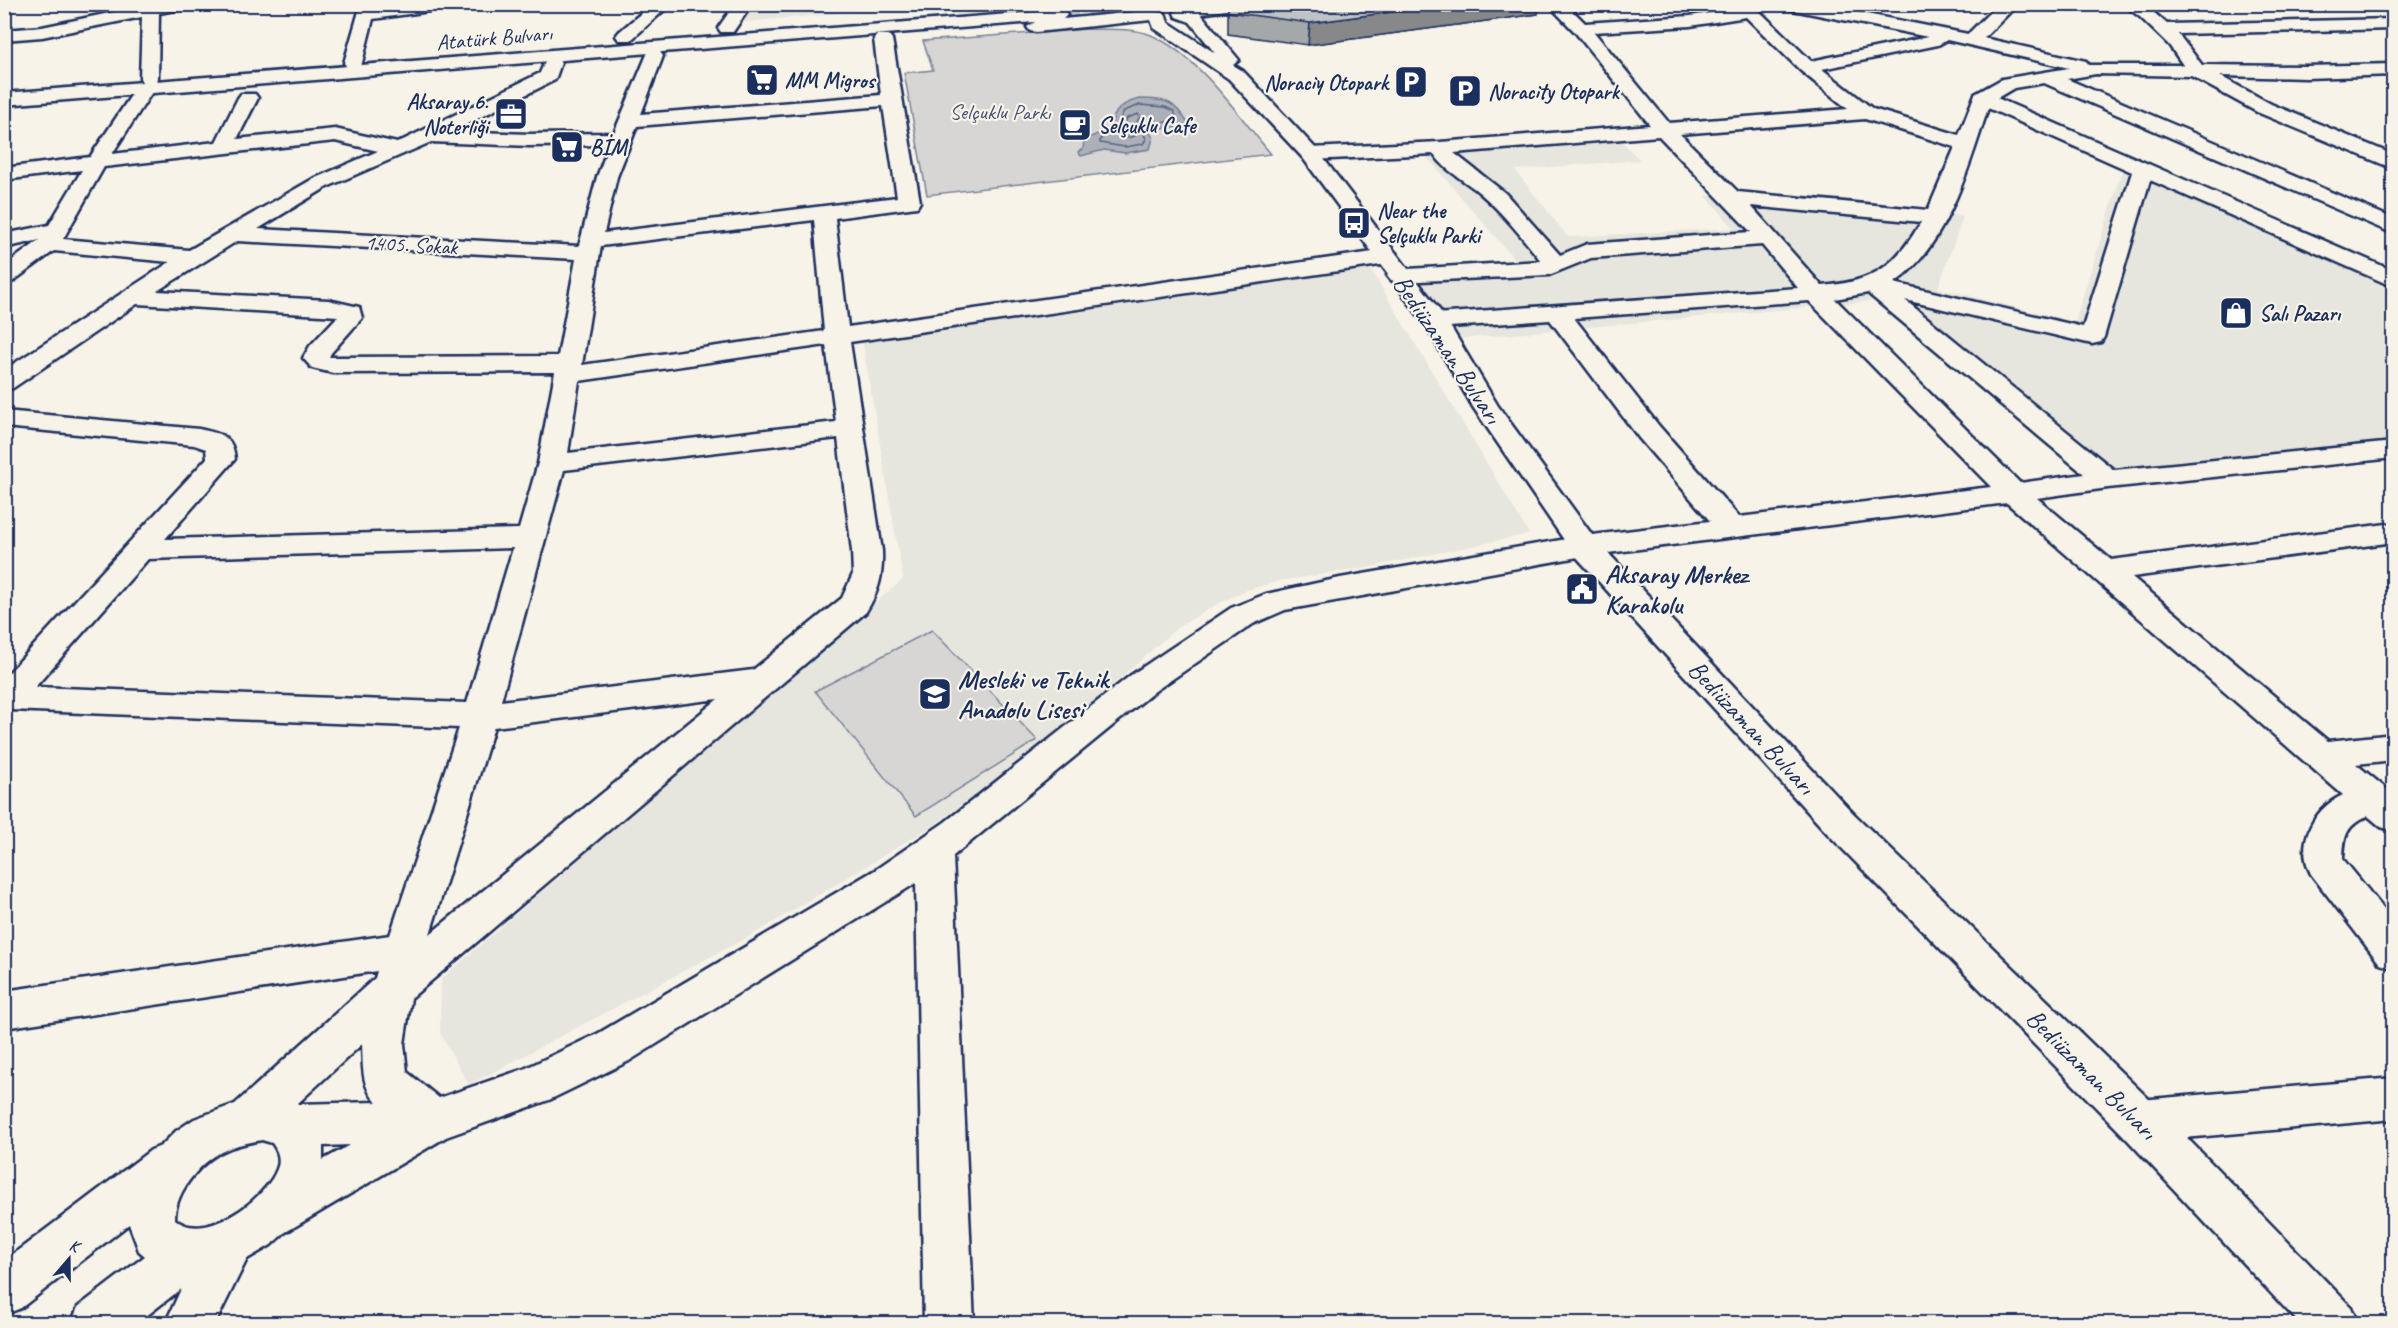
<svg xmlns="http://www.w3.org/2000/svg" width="2398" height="1328" font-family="Caveat,sans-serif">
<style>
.built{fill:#e6e5de}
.green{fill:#d7d6d4;stroke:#798299;stroke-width:1.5}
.water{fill:#acb0b9;stroke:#727c95;stroke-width:1.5}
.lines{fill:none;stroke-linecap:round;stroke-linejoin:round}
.shore{stroke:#556382;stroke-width:1.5}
.major-tunnel{stroke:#cbcccc;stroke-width:19;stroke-dasharray:19 10;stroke-linecap:butt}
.minor-casing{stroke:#1b2f5e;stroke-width:5}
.major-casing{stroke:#1b2f5e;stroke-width:5}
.minor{fill:#f7f3e8;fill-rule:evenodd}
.major{fill:#f7f3e8;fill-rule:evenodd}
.wall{fill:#a5a8a9;stroke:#1b2f5e;stroke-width:1.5}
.shaded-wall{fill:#86888a;stroke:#1b2f5e;stroke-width:1.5}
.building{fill:#c0c3c5;stroke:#1b2f5e;stroke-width:1.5}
.labels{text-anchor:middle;stroke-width:4.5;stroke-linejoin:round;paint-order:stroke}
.far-street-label{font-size:22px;fill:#1b2f5e;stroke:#f7f3e8}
.far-poi-label{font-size:22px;font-weight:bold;fill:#1b2f5e;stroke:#f7f3e8;text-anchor:start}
.far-park-label{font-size:22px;fill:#415076;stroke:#f7f3e8}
.street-label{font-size:26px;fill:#1b2f5e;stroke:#f7f3e8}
.poi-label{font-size:26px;font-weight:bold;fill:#1b2f5e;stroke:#f7f3e8;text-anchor:start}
</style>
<rect width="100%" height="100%" fill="#f7f3e8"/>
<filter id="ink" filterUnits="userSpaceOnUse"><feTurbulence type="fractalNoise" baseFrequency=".0167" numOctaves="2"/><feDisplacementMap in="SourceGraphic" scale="12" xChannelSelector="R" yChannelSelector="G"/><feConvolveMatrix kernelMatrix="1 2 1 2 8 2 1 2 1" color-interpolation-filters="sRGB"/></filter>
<g filter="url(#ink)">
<!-- built -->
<path class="built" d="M 754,5 L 754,4 L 933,5 L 743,22 Z
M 1622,142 L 1640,160 L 1515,170 L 1568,237 L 1734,228 L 1706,196 L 1727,192 L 1937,211 L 1963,217 L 1938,288 L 2075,322 L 2125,161 L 2393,272 L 2393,459 L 2112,488 L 2108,479 L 1886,300 L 1447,340 L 1399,275 L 1523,269 L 1425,155 Z
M 1367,263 L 1529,534 L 1366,568 L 1279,581 L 1247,590 L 1219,603 L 1178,627 L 1049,741 L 934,825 L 759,931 L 469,1085 L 440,1033 L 441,979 L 903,579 L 861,333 Z"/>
<!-- green -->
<path class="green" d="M 1087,29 C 1108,30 1132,27 1151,35 C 1199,56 1238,115 1271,154 L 927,195 L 904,73 L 933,70 L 923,41 Z
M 932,630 L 1037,740 L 916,816 L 815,691 Z"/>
<!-- water -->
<path class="water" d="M 1139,99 C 1168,99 1174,101 1189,125 C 1175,130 1162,126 1148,129 L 1153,138 L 1150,149 L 1125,153 L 1104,150 L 1081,156 L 1078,152 L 1083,149 L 1084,140 L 1109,129 C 1115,110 1120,104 1139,99 Z"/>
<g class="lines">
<!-- shore -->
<path class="shore" d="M 1140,105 L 1165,107 L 1174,111 L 1178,121 L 1146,124 L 1142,129 L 1146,139 L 1143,144 L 1125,147 L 1100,143 L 1100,139 L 1113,132 L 1124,111 Z
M 1138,114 L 1140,116 L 1135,126 L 1135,136 L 1122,139 L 1121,135 L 1127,118 Z"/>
<!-- major-tunnel -->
<path class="major-tunnel" d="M 1059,15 L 1170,4"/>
<defs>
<path id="minor" d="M 153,4 L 189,4 L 187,8 L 159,13 L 158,78 L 156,82 L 142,82 L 140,78 L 142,17 L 42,37 L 4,40 L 4,30 L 42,27 Z
M 404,4 L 438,6 L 430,11 L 373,19 L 362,63 L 359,67 L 347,67 L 344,63 L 359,11 Z
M 652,4 L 671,4 L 631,40 L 619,40 L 616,36 L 619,32 Z
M 735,4 L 752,4 L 733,32 L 721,32 L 718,28 Z
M 1548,4 L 1566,4 L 1585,23 L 1690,16 L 1737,9 L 1734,4 L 1752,4 L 1811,61 L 1928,37 L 1788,9 L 1780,4 L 1816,4 L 1968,34 L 1997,5 L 2023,4 L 2009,13 L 1984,38 L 2086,61 L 2089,65 L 2183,65 L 2169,45 L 2140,17 L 2123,4 L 2144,4 L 2167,24 L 2394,19 L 2394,29 L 2178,34 L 2202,65 L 2306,66 L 2394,64 L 2394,75 L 2306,78 L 2220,76 L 2271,104 L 2394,155 L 2394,169 L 2257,112 L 2191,76 L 2096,74 L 2067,79 L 2394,219 L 2394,234 L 2044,83 L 2014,88 L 1997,98 L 2394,271 L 2394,287 L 2150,180 L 2104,337 L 2101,342 L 2092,344 L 1905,300 L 2114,470 L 2394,442 L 2394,458 L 2108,488 L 2037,498 L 2111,560 L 2394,523 L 2394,542 L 2132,577 L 2328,741 L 2394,734 L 2394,760 L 2356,764 L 2394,795 L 2394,831 L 2381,827 L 2368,816 C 2345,826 2344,836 2343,859 L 2394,922 L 2394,969 L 2380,964 L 2311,874 C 2295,843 2314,808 2343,795 L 2007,503 L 1584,556 L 1285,610 L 1253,624 L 1155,691 L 953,856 L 974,1324 L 924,1324 L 916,883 L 629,1061 L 549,1100 L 446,1137 L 284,1233 L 271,1245 L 247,1259 L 215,1324 L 165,1324 L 181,1289 L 136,1324 L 71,1324 L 78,1307 L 145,1256 L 139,1251 L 129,1224 L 21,1308 L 4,1315 L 4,1261 L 151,1150 L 161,1146 L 176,1131 L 194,1119 L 235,1104 L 375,978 L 377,971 L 4,1028 L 4,991 L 390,935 L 459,728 L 10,710 L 4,712 L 4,678 L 207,458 L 206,449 L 194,445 L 4,427 L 4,411 L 199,429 C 221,434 233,435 235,459 L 165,539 L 519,529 L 538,463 L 555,372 L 333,373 L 312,368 L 303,358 L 310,346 L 338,316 L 137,304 L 13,388 L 4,390 L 4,370 L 170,262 L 54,251 L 12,282 L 4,284 L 4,266 L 40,240 L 4,248 L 4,234 L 49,225 L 82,170 L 4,180 L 4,168 L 90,157 L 138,85 L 152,85 L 154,89 L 112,154 L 216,142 L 238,98 L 241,94 L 255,94 L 258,98 L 237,139 L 335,129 L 397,143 L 540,73 L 546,59 L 558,59 L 561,63 L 555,80 L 453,131 L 529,134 L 614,133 L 648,52 L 660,52 L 663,56 L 641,114 L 881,95 L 874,39 L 877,35 L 889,35 L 892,39 L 920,202 L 917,207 L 909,208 L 835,218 L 848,327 L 1387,250 L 1395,252 L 1398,257 L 1395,262 L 1387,264 L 850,342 L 882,551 C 883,575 879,591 866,612 L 411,998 L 404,1044 L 407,1072 L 439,1098 L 524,1069 L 599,1033 L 875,870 L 945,822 L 1131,675 L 1231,608 L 1266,594 L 1340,578 L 1584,536 L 1710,521 L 1639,438 L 1550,320 L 1435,328 L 1426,326 L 1423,321 L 1426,316 L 1435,314 L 1798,288 L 1762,245 L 1591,258 L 1549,275 L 1399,282 L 1391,280 L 1387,275 L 1391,270 L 1541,261 C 1523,238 1504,214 1481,194 C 1465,180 1446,172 1434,154 L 1310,160 L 1303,158 L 1300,154 L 1303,150 L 1310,148 L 1440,142 L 1650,125 L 1575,32 ZM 1746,17 L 1801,71 L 1848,109 L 1669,123 L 1594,32 L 1690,26 ZM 1947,40 L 2069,68 L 2002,79 L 1975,94 L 1959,135 L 1873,109 L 1822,69 L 1938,45 ZM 883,106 L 897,197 L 604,233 L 617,177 L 637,126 ZM 1988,108 L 2132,172 L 2083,327 L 1894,283 C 1946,249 1970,164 1988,108 ZM 1865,119 L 1955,147 L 1928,210 L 1738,192 L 1680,134 ZM 1659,136 L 1751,232 L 1587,244 L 1560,255 L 1505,193 L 1454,153 ZM 335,141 L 378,151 L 313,179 L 189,250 L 63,239 L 104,167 ZM 431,142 L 529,146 L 609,145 L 597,177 L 579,246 L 258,229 L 327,187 ZM 1751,206 L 1921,222 C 1895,267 1873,282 1822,286 ZM 814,220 L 824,331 L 582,365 L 601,246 ZM 237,241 L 576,259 L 558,356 L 333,357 L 329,357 L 331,353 L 362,318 L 359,307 L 328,300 L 157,291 ZM 1868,293 L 1870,295 L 2084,474 L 2020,483 L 1835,299 ZM 1809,301 L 1991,487 L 1739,517 L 1659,426 L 1574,318 ZM 826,345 L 836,422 L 568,453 L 579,381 ZM 838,438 L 852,551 L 853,574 L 842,598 L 753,670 L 501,701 L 564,470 ZM 513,548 L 467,703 L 35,687 L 148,559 ZM 718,699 L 430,934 L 494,727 ZM 362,1044 C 363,1064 361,1088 377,1102 L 297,1104 ZM 262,1140 L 272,1143 C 278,1151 281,1160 277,1169 C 266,1199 204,1245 175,1219 C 175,1190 203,1158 230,1148 C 240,1144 251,1142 262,1140 ZM 350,1145 L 323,1160 L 323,1146 Z
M 2394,1078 L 2394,1119 L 2140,1142 L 2124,1136 L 2118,1121 L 2124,1106 L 2140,1100 Z"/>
<path id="major" d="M 1197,4 L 1241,4 L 1233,9 L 1201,14 L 1239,60 L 1233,65 L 1243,71 L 1317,150 L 1444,316 L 1498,406 L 1595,539 L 1853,813 L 2156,1106 L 2351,1307 L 2358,1324 L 2300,1324 L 2124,1136 L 1827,833 L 1573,553 L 1473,407 L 1424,323 L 1303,158 L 1229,79 L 1154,28 L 1151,20 L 1036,32 L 1030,31 L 1027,27 L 1035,22 L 4,105 L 4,93 L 1059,10 L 1065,11 L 1067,15 L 1063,19 L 1147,11 L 1165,13 L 1168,22 L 1215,53 L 1190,22 L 1176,17 L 1174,13 L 1181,7 Z"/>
</defs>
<!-- minor casing -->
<use href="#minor" class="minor-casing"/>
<!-- major casing -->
<use href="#major" class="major-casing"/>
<!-- minor -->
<use href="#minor" class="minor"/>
<!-- major -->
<use href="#major" class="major"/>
</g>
<!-- wall -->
<path class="wall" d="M 1228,8 L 1538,14 L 1308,45 L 1228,34 Z"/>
<!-- shaded-wall -->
<path class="shaded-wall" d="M 1450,4 L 1540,4 L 1538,14 L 1308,45 L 1310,23 Z"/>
<!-- building -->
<path class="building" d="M 1247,4 L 1450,4 L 1310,23 L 1228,12 L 1228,8 Z"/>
</g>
<!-- icons -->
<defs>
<symbol id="supermarket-square" viewBox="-11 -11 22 22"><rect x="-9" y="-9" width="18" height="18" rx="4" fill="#1b2f5e" stroke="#f7f3e8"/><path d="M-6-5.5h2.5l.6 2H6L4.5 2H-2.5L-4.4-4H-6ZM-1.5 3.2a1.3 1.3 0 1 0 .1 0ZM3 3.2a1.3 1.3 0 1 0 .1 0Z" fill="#fff"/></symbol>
<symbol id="parking-square" viewBox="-11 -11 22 22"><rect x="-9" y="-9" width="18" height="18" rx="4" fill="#1b2f5e" stroke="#f7f3e8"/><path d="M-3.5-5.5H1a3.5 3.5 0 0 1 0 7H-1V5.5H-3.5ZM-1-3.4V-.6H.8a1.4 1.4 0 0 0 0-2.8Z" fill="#fff"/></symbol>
<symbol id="office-square" viewBox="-11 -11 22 22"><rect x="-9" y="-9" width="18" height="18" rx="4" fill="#1b2f5e" stroke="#f7f3e8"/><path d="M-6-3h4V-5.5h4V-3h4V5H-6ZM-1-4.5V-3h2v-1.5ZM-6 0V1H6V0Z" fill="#fff"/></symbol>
<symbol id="cafe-square" viewBox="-11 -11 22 22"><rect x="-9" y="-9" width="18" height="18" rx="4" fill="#1b2f5e" stroke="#f7f3e8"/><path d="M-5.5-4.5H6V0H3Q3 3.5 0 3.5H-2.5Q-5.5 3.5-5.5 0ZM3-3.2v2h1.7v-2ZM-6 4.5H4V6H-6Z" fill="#fff"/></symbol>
<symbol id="bus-square" viewBox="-11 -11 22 22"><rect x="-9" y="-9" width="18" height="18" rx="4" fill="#1b2f5e" stroke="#f7f3e8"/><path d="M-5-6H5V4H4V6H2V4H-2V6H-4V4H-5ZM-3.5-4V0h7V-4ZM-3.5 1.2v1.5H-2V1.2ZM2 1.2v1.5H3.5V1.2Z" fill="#fff"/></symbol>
<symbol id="shop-square" viewBox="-11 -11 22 22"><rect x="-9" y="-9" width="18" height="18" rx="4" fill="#1b2f5e" stroke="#f7f3e8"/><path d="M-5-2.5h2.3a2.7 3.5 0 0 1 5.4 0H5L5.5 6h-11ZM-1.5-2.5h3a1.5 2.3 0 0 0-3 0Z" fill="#fff"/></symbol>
<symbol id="civic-square" viewBox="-11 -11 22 22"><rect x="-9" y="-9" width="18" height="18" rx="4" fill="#1b2f5e" stroke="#f7f3e8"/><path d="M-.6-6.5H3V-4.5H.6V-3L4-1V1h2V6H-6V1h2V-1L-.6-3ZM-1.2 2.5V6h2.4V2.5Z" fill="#fff"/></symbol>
<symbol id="university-square" viewBox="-11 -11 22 22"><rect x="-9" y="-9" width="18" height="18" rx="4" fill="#1b2f5e" stroke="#f7f3e8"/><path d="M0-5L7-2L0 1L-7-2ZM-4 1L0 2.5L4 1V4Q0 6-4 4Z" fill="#fff"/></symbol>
</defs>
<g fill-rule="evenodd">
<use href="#supermarket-square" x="743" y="61" width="38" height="38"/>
<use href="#parking-square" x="1392" y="63" width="38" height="38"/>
<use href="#parking-square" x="1446" y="72" width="38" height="38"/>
<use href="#office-square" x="492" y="95" width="38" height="38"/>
<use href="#cafe-square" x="1056" y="106" width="38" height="38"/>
<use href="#supermarket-square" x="548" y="128" width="38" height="38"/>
<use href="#bus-square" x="1335" y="204" width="38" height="38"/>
<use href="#shop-square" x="2217" y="294" width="38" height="38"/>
<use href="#civic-square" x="1563" y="570" width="38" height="38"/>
<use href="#university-square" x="916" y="675" width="38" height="38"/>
</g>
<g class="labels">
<!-- far-street labels -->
<g class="far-street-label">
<text transform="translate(494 37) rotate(-5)" y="8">Atatürk Bulvarı</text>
<text transform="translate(411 244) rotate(3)" y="8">1405. Sokak</text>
</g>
<!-- far-poi labels -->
<g class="far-poi-label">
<text x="785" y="88">MM Migros</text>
<text x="1388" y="90" text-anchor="end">Noraciy Otopark</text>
<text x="1488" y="99">Noracity Otopark</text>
<text x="488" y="109" text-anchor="end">Aksaray 6.<tspan x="488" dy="25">Noterliği</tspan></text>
<text x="1098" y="133">Selçuklu Cafe</text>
<text x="590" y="155">BİM</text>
<text x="1377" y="218">Near the<tspan x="1377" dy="25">Selçuklu Parki</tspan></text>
<text x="2259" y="321">Salı Pazarı</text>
</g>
<!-- far-park labels -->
<g class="far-park-label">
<text x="1000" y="119">Selçuklu Parkı</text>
</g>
<!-- street labels -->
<g class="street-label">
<text transform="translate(1448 349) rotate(56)" y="9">Bediüzaman Bulvarı</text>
<text transform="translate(1752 727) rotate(47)" y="9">Bediüzaman Bulvarı</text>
<text transform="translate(2092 1074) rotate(45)" y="9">Bediüzaman Bulvarı</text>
</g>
<!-- poi labels -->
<g class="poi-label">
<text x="1605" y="583">Aksaray Merkez<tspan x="1605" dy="30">Karakolu</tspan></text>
<text x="958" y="688">Mesleki ve Teknik<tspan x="958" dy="30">Anadolu Lisesi</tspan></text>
</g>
</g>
<!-- margin -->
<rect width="2398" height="1328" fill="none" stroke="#f7f3e8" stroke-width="24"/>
<rect x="12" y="12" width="2374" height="1304" fill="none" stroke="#1b2f5e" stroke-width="2" filter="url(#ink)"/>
<!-- north arrow -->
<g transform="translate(69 1259) rotate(20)" stroke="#f7f3e8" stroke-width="4.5" paint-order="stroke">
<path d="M0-4.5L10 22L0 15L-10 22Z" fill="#1b2f5e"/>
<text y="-9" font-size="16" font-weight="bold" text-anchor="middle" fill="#1b2f5e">K</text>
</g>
</svg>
